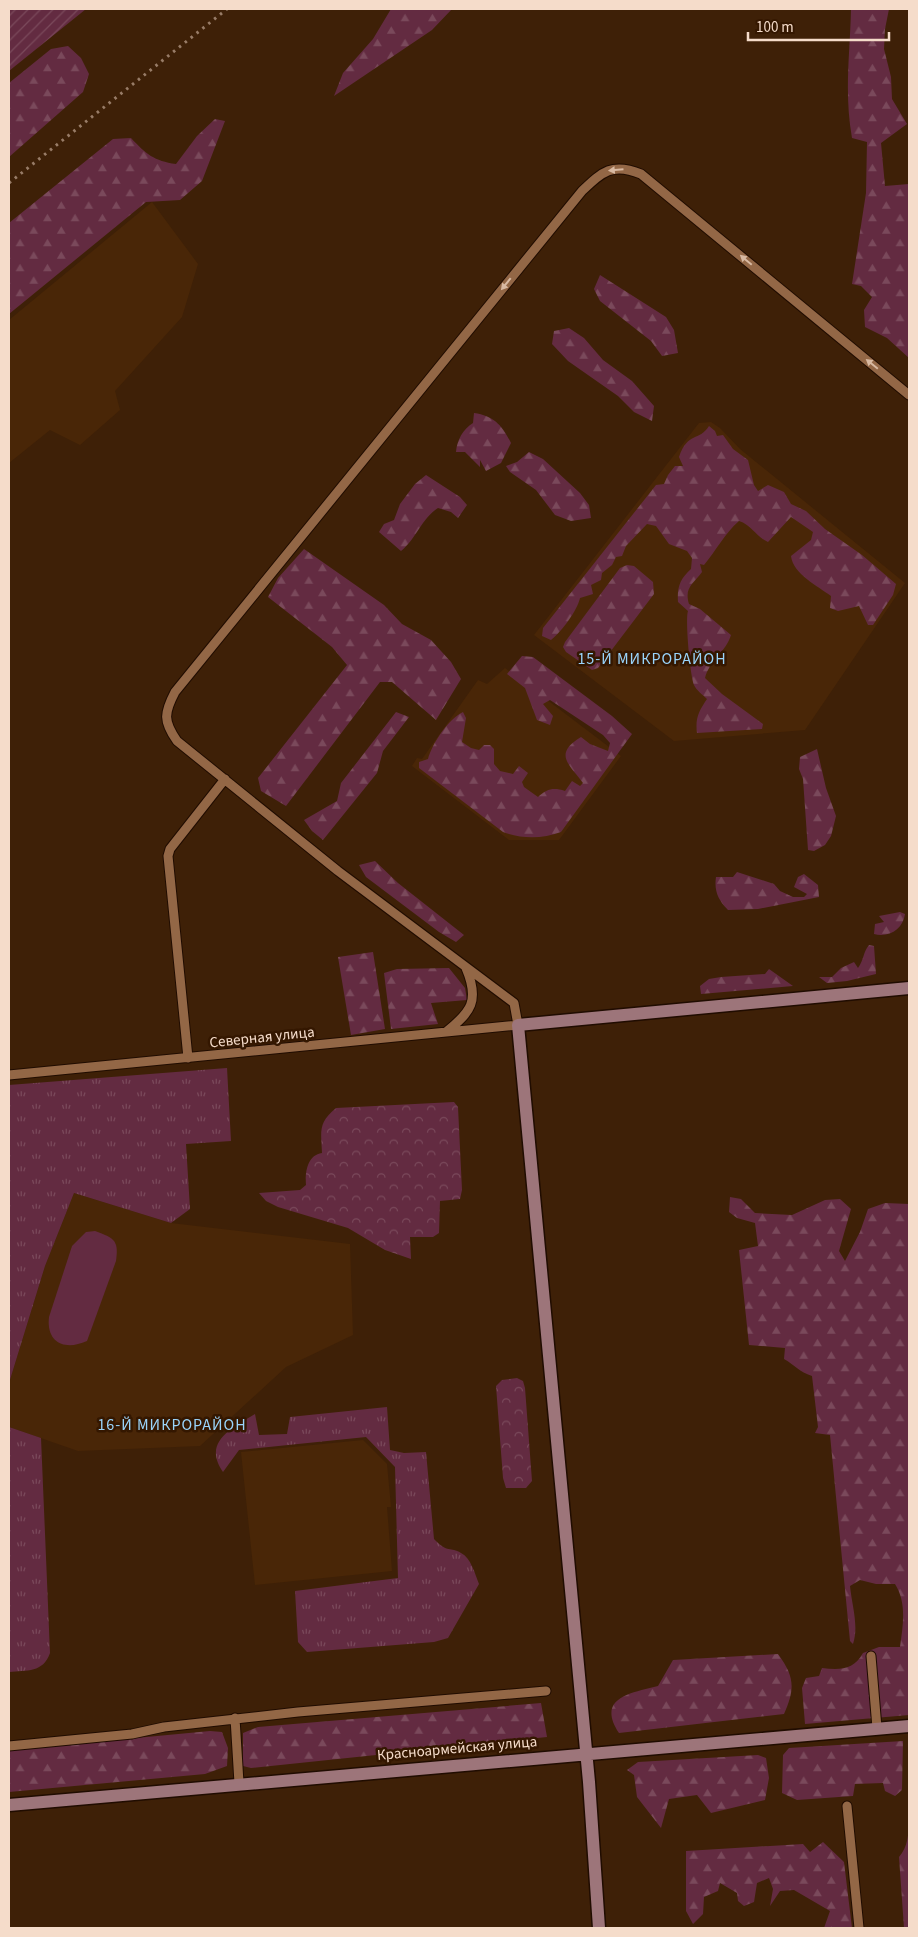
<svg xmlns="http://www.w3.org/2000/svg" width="918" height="1937" font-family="'Source Sans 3',sans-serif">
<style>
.built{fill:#492607}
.grass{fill:url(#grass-tufts)}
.forest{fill:url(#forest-firs)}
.park{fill:url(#park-crowns)}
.garden{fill:url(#garden-furrows)}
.pitch{fill:#632b41}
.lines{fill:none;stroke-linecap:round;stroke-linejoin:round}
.street-casing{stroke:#200c00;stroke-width:11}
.secondary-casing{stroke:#200c00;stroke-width:15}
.street{stroke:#936746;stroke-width:9}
.secondary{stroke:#9d757a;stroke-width:12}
.rail{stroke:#987c67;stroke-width:3;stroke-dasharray:2.5 5;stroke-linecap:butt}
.oneway{fill:#d8b9a2}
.labels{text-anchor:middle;stroke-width:5;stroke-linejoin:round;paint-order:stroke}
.street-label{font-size:15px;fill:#f5dcca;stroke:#341700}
.neighbourhood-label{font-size:16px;letter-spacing:1px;fill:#9ad4fa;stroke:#341700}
</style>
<defs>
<pattern id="grass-tufts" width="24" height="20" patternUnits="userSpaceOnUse" patternTransform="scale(1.25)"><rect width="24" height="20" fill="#632b41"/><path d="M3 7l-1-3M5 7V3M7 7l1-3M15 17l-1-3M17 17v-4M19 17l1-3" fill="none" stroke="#7a495b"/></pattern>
<pattern id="forest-firs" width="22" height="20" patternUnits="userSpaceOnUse" patternTransform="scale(1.25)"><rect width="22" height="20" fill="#632b41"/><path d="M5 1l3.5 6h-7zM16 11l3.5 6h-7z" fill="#7a495b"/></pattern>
<pattern id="park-crowns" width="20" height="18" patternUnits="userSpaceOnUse" patternTransform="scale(1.25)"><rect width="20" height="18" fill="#632b41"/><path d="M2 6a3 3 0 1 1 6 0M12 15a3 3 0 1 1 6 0" fill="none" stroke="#7a495b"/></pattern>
<pattern id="garden-furrows" width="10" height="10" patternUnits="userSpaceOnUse" patternTransform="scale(1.25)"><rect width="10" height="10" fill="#632b41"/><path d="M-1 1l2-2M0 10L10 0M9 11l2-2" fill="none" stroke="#7a495b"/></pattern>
</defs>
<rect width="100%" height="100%" fill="#3e2007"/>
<!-- built -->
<path class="built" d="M 152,202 L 198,264 L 182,317 L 115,391 L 120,410 L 80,445 L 50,430 L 9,463 L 9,320 Z
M 711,422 L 720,428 L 740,449 L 905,583 L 805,730 L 674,741 L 534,635 L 699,423 Z
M 505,668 L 621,756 L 559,840 L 509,840 L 412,766 L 417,758 L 422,759 L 478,680 L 487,684 Z
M 74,1193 L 171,1223 L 350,1244 L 353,1335 L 286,1367 L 200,1446 L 78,1451 L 9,1427 L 9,1383 L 45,1266 Z
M 363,1440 L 387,1464 L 391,1507 L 387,1507 L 392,1571 L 255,1585 L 241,1452 Z"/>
<!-- grass -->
<path class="grass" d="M 227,1068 L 231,1141 L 186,1144 L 190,1209 L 171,1223 L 74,1193 L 45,1266 L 9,1383 L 9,1085 Z
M 387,1407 L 390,1450 L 404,1453 L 426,1452 L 434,1539 C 448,1554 450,1546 461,1553 C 471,1558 475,1574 479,1584 L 448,1638 L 434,1642 L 307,1652 L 298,1642 L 295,1591 L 398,1578 L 395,1467 L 366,1437 L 239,1450 L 223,1472 C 202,1442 232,1428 255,1414 L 259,1435 L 287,1434 L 290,1417 Z
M 9,1427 L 41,1438 L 50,1653 C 43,1673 27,1670 9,1672 Z"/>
<!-- forest -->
<path class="forest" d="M 391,9 L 452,9 L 432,30 L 334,96 L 343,73 L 373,39 Z
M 851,9 L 889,9 L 885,29 L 884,49 L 891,77 L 892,99 L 907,124 L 881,143 L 885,186 L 909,184 L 909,358 L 887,338 L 865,327 L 864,310 L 872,297 L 861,286 L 852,284 L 866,193 L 867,142 L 852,138 C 844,92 850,55 851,9 Z
M 68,46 L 81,58 L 89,74 L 83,92 L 9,157 L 9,83 L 51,49 Z
M 215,119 L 225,121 L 202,181 L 180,200 L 146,202 L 9,314 L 9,223 L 113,139 L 131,138 C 146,154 154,161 176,164 L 197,136 Z
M 600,275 L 666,317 L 674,330 L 678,353 L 662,356 L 651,341 L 600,301 L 594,289 Z
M 569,328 L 584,338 L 603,360 L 632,381 L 654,406 L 652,421 L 634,412 L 618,396 L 568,361 L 552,344 L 554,331 Z
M 474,413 C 494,416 502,425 511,443 L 501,463 L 486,471 L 480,460 L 480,467 L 465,452 L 456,452 C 457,440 463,429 473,423 Z
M 709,426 L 715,431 L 717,436 L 723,435 L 733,449 L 748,460 L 754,485 L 758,491 L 768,485 L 784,492 L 791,504 L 806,511 L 825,529 L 862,555 L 896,584 L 893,595 L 873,625 L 868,625 L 859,606 L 838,611 L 830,608 L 831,596 C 818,586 793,574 791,556 L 811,540 L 813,532 L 791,517 L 768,542 C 756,537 752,525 739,521 C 724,534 716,551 704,565 L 700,564 L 702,572 C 693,584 684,588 689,604 L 700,609 L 731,635 C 726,652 709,661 705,678 L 722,694 L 763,724 L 762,729 L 697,733 C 695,718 699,711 707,699 C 703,695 696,690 694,685 C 690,675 685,619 688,611 L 678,602 C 677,587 680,579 691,569 L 692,558 L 687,551 L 669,544 L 656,526 L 647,524 L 626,546 L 622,556 L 616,557 L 612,565 L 602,573 L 601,580 L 591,585 L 593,594 L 580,598 C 577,611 562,631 551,640 L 542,636 L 543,628 L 656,485 L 664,484 L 668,475 L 675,466 L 683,466 L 679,457 C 688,431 699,442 709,426 Z
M 529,452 L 543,459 L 580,493 L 589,505 L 591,518 L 571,521 L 555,515 L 536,490 L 510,472 L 506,466 L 517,462 Z
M 426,475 L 460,497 L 467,505 L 458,518 L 451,512 L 438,508 C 422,518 416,539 401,551 L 379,532 L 384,524 L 394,520 L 400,504 L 415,484 Z
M 304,549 L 384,605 L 402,624 L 431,640 L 451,662 L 461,679 L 436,720 L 392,682 L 380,682 L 286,806 L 261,791 L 258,778 L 347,665 L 332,647 L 268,597 L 278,578 Z
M 627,565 L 634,566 L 653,582 L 654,594 L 598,668 L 592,670 L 566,652 L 563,647 L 565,642 L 620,568 Z
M 522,656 L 533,657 L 612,716 L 632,734 L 561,832 C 542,839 522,839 503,832 L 419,768 L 419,762 L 428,759 C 432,744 448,719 463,712 L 466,718 L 462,742 L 471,748 L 479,750 L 484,745 L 490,745 L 494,749 L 494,764 L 500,771 L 513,774 L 519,766 L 528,773 L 522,782 L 524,787 L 538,797 C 547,789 553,787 565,791 L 572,781 L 580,786 L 583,783 C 569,764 553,754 581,737 L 590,744 L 608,751 L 610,743 L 603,735 L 550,700 L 543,704 L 553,716 L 550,725 L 537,720 L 525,688 L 507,674 Z
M 396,712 L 409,717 L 383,751 L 377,773 L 323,840 L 312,831 L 304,820 L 337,801 L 341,783 Z
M 817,749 L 826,788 L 836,816 L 831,836 L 825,845 L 814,851 L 808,850 L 803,779 L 799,769 L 800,757 Z
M 375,861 L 398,883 L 464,935 L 456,942 L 439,932 L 366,877 L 359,865 Z
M 737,872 L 774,884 L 780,891 L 793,897 L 804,897 L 807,894 L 794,887 L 798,877 L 804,874 L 818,885 L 819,897 L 758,909 L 728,910 C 718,900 714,891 716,877 L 733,877 Z
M 900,912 L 905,914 C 903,929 889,938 874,934 L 875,924 L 884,922 L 879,916 Z
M 869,945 L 874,946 L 876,974 L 847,981 L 827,983 L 819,977 L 832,977 L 841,968 L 854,962 L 858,968 C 864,960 863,952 869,945 Z
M 373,952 L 385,1029 L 351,1035 L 338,957 Z
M 449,968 L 465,988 L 467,1000 L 431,1003 L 438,1024 L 391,1029 L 384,973 L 397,969 Z
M 769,969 L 793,986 L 701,994 L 700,986 L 709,979 L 721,977 L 765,974 Z
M 730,1197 L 741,1199 L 755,1213 L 792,1215 L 825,1200 L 840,1199 L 851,1209 L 839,1251 L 845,1261 L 860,1232 L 868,1209 L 885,1203 L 909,1204 L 909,1715 L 805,1724 L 802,1688 L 806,1678 L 819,1676 L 822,1668 C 840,1670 854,1670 863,1653 L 879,1647 L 900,1647 C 903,1625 907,1603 895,1584 L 876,1584 L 860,1580 L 850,1586 C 852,1606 859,1626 853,1644 L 850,1641 L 830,1435 L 815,1433 L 818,1427 L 812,1376 C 799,1372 795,1365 784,1359 L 785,1348 L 749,1345 L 739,1250 L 758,1246 L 755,1223 L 737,1218 L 729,1212 Z
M 778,1654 C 795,1677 795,1689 784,1714 L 619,1733 C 596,1698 630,1693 658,1686 L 673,1660 Z
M 541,1703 L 547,1737 L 251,1768 L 243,1766 L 243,1733 L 258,1727 Z
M 210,1731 L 222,1732 L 228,1748 L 227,1766 L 205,1774 L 9,1792 L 9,1750 Z
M 903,1741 L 902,1790 L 895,1796 L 885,1791 L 883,1783 L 855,1784 L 853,1796 L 797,1800 L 782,1793 L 783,1755 L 789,1748 Z
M 758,1755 L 766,1758 L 769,1778 L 765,1800 L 711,1813 L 697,1795 L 669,1799 L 661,1828 L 637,1797 L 634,1775 L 627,1770 L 638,1762 Z
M 909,1802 L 909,1928 L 904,1928 L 899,1857 C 912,1842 908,1822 909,1802 Z
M 823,1842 L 844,1862 L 852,1928 L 824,1928 L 830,1911 L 794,1890 L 780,1891 L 770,1906 L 773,1889 L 769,1878 L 757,1883 L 754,1902 L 744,1906 L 738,1901 L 737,1893 L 720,1883 L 718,1891 L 704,1897 L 703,1914 L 693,1924 L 686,1911 L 686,1851 L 803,1844 L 810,1852 Z"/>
<!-- park -->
<path class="park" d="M 454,1102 L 458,1107 L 462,1190 L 460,1199 L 440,1201 L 439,1233 L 433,1237 L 410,1237 L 411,1259 L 385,1250 L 348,1228 L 278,1207 L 266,1201 L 259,1193 L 300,1190 L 306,1185 C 305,1173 307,1155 322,1153 C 321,1131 318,1123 336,1108 Z
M 517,1378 L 523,1381 L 525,1388 L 532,1481 L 526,1488 L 506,1488 L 503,1478 L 496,1386 L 502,1380 Z"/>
<!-- garden -->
<path class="garden" d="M 9,9 L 86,9 L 9,71 Z"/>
<!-- pitch -->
<path class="pitch" d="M 95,1231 C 114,1238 119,1240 116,1261 L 87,1341 C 65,1351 46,1343 49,1317 L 72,1246 L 86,1232 Z"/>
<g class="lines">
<defs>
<path id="street" d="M 446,1032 C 471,1012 480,1001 466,968
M 188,1058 L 168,856 L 170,849 L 225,779
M 9,1075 L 518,1025 L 514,1003 L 338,871 L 177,741 C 163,721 164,713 175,692 L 582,191 C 602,172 612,162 641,174 L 909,395
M 871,1656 L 877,1728
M 235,1718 L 239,1783
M 9,1746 L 132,1734 L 164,1727 L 298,1712 L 546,1691
M 847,1806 L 859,1928"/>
<path id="secondary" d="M 9,1805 L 909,1726
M 599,1928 L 589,1782 L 518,1025 L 909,988"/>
</defs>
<!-- street casing -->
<use href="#street" class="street-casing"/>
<!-- secondary casing -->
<use href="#secondary" class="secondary-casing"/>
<!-- street -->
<use href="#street" class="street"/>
<!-- secondary -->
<use href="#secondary" class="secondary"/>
<!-- rail -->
<path class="rail" d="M 9,183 L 227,9"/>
</g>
<!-- one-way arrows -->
<defs><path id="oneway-solid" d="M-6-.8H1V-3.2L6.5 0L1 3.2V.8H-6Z" transform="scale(1.25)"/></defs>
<g class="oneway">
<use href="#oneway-solid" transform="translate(616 170) rotate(175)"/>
<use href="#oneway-solid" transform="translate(746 260) rotate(-140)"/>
<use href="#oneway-solid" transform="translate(506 284) rotate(129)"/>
<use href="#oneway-solid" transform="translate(872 364) rotate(-141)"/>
</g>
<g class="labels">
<!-- street labels -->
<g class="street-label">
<text transform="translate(262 1037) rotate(-6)" y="5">Северная улица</text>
<text transform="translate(457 1748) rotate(-5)" y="5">Красноармейская улица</text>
</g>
<!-- neighbourhood labels -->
<g class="neighbourhood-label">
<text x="652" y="664">15-Й МИКРОРАЙОН</text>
<text x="172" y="1430">16-Й МИКРОРАЙОН</text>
</g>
</g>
<!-- border -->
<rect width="918" height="1937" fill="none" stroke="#f5dcca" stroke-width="20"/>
<!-- scale -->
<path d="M748 32v8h141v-8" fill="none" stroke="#f5dcca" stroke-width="2.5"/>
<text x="756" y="32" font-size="15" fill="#f5dcca" stroke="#341700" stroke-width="4" paint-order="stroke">100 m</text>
</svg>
